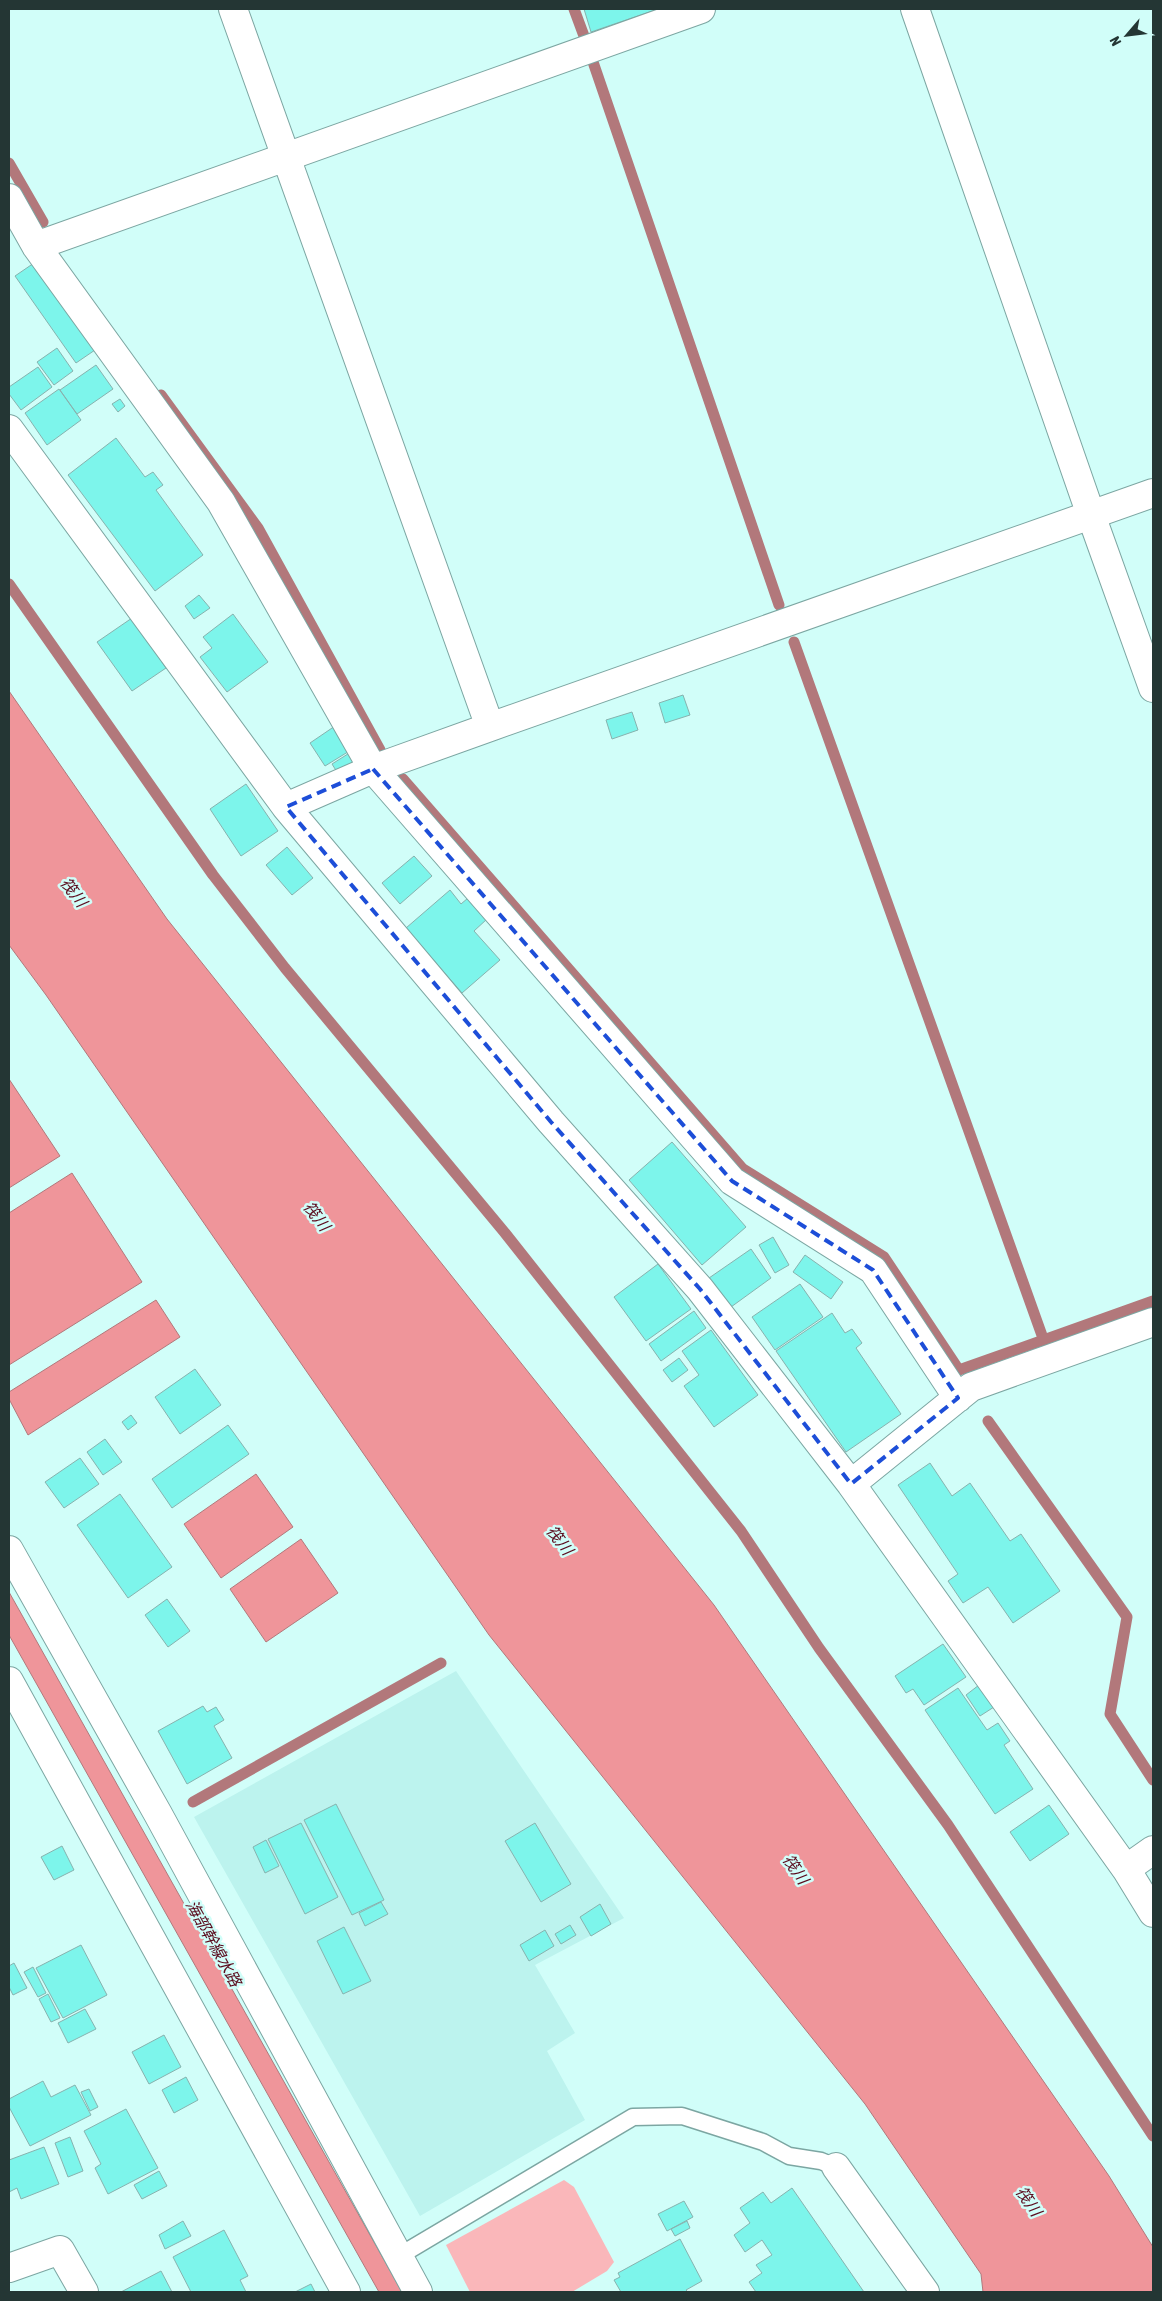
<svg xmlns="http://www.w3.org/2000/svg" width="1162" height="2301" font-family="'Asap Condensed','Noto Sans JP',sans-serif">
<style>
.built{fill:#bcf3ee}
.green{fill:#fab7ba}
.water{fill:#ef959a;stroke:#b2787b}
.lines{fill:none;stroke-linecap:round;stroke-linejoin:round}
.stream{stroke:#b2787b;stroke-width:11}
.building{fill:#7df5eb;stroke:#87b2ae}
.service-casing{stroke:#7ca6a2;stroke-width:19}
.minor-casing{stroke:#7ca6a2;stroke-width:30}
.tertiary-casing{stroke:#7ca6a2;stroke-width:30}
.service{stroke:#fff;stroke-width:16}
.minor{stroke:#fff;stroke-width:28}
.tertiary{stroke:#fff;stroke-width:28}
.marked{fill:none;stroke:#1d4ed8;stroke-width:4;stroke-dasharray:10 6;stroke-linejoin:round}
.labels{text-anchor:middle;stroke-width:5;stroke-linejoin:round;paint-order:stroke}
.water-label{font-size:16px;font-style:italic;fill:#5b0a1c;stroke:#d1fef9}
</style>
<rect width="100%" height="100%" fill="#d1fef9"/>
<!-- built -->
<path class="built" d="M 456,1671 L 624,1918 L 535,1965 L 575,2033 L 547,2051 L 585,2120 L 420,2216 L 194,1817 Z"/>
<!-- green -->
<path class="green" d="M 564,2180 L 574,2187 L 614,2262 L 607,2271 L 572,2292 L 470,2292 L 446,2245 Z"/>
<!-- water -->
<path class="water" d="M 9,691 L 167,919 L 714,1605 L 1109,2176 L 1153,2247 L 1153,2292 L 983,2292 L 981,2274 L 865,2104 L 489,1635 L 46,995 L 9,945 Z
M 9,1079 L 60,1156 L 9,1188 Z
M 72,1173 L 142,1282 L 9,1365 L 9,1213 Z
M 156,1300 L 180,1337 L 28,1435 L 9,1399 L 9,1392 Z
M 256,1474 L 293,1527 L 221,1578 L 184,1524 Z
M 301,1539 L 338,1593 L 266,1642 L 230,1589 Z
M 9,1592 L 402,2292 L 379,2292 L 9,1635 Z"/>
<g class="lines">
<!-- stream -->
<path class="stream" d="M 574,9 L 584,36
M 592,59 L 779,605
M 9,163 L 43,222
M 161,395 L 258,528 L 380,750
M 9,584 L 213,875 L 285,968 L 505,1233 L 741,1531 L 819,1648 L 948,1825 L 1153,2136
M 794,642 L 1044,1341
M 403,779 L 743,1169 L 884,1257 L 959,1370 L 1153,1301
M 988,1421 L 1127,1617 L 1110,1714 L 1153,1780
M 193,1802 L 441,1663"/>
</g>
<!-- building -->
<path class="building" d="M 584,9 L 658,9 L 591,32 Z
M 34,263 L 95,350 L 76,363 L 15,276 Z
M 57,348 L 73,371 L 54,385 L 37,362 Z
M 96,365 L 113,389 L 77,414 L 60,390 Z
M 38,367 L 52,387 L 21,410 L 9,394 L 9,387 Z
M 59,389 L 81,420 L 47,445 L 25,413 Z
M 120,399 L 125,406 L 118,412 L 112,404 Z
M 116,438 L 145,477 L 153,472 L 163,485 L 156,490 L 203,555 L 155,591 L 68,475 Z
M 199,595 L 210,608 L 194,619 L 185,606 Z
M 233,614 L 268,662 L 227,692 L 200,657 L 212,648 L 203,637 Z
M 132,618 L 166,668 L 132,691 L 97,642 Z
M 683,695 L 690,715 L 665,723 L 659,703 Z
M 632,712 L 638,730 L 612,739 L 606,720 Z
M 335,726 L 351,750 L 325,766 L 310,743 Z
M 351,752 L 356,760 L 337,772 L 332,764 Z
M 246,784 L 278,831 L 241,856 L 210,809 Z
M 287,847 L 313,878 L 292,895 L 266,865 Z
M 414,856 L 432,876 L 400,904 L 382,883 Z
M 450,890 L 461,904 L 468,898 L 487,919 L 474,931 L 500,960 L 462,993 L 406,928 Z
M 672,1142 L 746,1227 L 702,1265 L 629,1180 Z
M 773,1237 L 789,1265 L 775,1273 L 759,1245 Z
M 751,1249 L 771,1278 L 731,1307 L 709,1278 Z
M 805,1255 L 843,1282 L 831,1299 L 793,1272 Z
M 658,1264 L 691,1309 L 646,1341 L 614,1297 Z
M 800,1284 L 823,1317 L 775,1350 L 752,1317 Z
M 694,1311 L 706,1328 L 661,1361 L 649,1344 Z
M 832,1313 L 845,1333 L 852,1329 L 862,1343 L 856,1348 L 901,1414 L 846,1452 L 776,1351 Z
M 711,1330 L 758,1395 L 714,1427 L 684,1386 L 699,1375 L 682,1351 Z
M 679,1358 L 688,1370 L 672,1382 L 663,1370 Z
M 195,1369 L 221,1405 L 180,1434 L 155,1397 Z
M 131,1415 L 137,1423 L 128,1430 L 122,1422 Z
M 228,1425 L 249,1454 L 172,1508 L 152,1479 Z
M 105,1439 L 122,1462 L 103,1475 L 87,1452 Z
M 80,1458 L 99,1484 L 64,1508 L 45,1482 Z
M 930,1463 L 952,1496 L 970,1483 L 1010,1541 L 1021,1534 L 1060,1591 L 1013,1623 L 988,1587 L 963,1603 L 948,1581 L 958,1574 L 898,1485 Z
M 120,1494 L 172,1567 L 128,1598 L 77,1525 Z
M 167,1599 L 190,1631 L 168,1647 L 145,1615 Z
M 943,1644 L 966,1677 L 924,1705 L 913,1689 L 906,1693 L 895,1676 Z
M 979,1685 L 994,1707 L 980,1716 L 966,1695 Z
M 958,1688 L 987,1730 L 998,1723 L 1010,1741 L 1004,1745 L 1033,1789 L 995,1814 L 925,1710 Z
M 203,1706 L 207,1712 L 216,1707 L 224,1720 L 214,1726 L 232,1758 L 187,1784 L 158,1731 Z
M 336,1804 L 384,1900 L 352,1915 L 304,1820 Z
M 1049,1805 L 1069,1834 L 1030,1861 L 1010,1832 Z
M 301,1823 L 338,1897 L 305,1914 L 268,1839 Z
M 535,1823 L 571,1884 L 541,1902 L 505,1841 Z
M 266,1840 L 279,1866 L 265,1873 L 253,1847 Z
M 62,1846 L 74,1870 L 54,1880 L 41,1857 Z
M 381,1902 L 388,1914 L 365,1926 L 359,1913 Z
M 600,1904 L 611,1924 L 591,1936 L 580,1917 Z
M 570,1925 L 576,1935 L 561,1944 L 555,1934 Z
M 344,1927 L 371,1981 L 343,1994 L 317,1941 Z
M 545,1930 L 554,1946 L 529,1961 L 520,1945 Z
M 81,1945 L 107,1995 L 63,2018 L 36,1968 Z
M 14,1963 L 27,1988 L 13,1995 L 9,1987 L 9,1966 Z
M 33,1967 L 46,1993 L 38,1997 L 24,1972 Z
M 48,1994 L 60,2018 L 51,2022 L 39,1999 Z
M 85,2009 L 96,2029 L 68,2043 L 58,2023 Z
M 164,2035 L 181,2067 L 149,2084 L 132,2052 Z
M 186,2077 L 198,2100 L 174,2113 L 162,2090 Z
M 43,2081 L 51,2097 L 75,2085 L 91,2115 L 30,2146 L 9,2107 L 9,2099 Z
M 89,2089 L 98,2107 L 90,2111 L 81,2092 Z
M 126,2109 L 158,2168 L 108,2194 L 95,2168 L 101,2164 L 84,2131 Z
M 70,2137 L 83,2171 L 68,2177 L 55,2143 Z
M 44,2147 L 59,2184 L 21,2199 L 17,2188 L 9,2192 L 9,2160 Z
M 159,2171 L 167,2186 L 142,2199 L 134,2185 Z
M 792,2188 L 864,2292 L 756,2292 L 749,2282 L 762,2273 L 756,2265 L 772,2255 L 762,2240 L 745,2252 L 734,2235 L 750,2223 L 740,2208 L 763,2192 L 771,2203 Z
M 684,2201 L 693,2217 L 667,2231 L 658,2214 Z
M 183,2221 L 191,2236 L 165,2249 L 159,2235 Z
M 687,2221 L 690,2228 L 675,2236 L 671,2229 Z
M 224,2230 L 248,2276 L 240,2280 L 246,2292 L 191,2292 L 173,2257 Z
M 680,2239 L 702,2281 L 686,2290 L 688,2292 L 621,2292 L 614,2280 L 620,2277 L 618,2273 Z
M 161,2271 L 172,2292 L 121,2292 Z
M 311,2284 L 315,2292 L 295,2292 Z"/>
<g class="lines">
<defs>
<path id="service" d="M 399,2256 L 633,2117 L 682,2116 L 763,2142 L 789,2156 L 821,2161 L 836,2167"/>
<path id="minor" d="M 233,9 L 490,727
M 915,9 L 1091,515 L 1153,688
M 9,198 L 36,246 L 221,502 L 373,769 L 732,1181 L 873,1270 L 958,1398
M 36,246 L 701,9
M 9,429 L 286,807
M 1153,493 L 490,727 L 373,769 L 286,807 L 551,1122 L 700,1289 L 851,1484 L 1126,1869 L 1153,1913
M 851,1484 L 971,1387 L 1153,1322
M 9,1550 L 158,1814 L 418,2292
M 1126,1869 L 1153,1850
M 836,2167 L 925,2292
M 9,2268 L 60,2250 L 84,2292"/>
<path id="tertiary" d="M 9,1681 L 346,2292"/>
</defs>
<!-- service casing -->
<use href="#service" class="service-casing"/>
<!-- minor casing -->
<use href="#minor" class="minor-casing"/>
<!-- tertiary casing -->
<use href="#tertiary" class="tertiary-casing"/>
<!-- service -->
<use href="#service" class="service"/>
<!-- minor -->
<use href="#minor" class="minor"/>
<!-- tertiary -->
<use href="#tertiary" class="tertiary"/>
</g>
<!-- marked area -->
<path class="marked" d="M 373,769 L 732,1181 L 873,1270 L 958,1398 L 851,1484 L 700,1289 L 551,1122 L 286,807 Z"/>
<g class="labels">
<!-- water labels -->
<g class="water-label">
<text transform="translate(74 892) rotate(53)" y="6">筏川</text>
<text transform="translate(317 1216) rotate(53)" y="6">筏川</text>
<text transform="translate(560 1540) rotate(53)" y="6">筏川</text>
<text transform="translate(796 1869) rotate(55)" y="6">筏川</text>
<text transform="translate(214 1943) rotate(61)" y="6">海部幹線水路</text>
<text transform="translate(1029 2201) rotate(55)" y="6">筏川</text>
</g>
</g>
<!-- border -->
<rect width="1162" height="2301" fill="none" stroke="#243634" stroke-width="20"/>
<!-- north arrow -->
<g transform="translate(1127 35) rotate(242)" stroke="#d1fef9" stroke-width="4" paint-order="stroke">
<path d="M0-4L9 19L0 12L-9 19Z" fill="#243634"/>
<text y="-8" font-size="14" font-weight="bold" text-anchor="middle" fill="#243634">N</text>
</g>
</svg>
